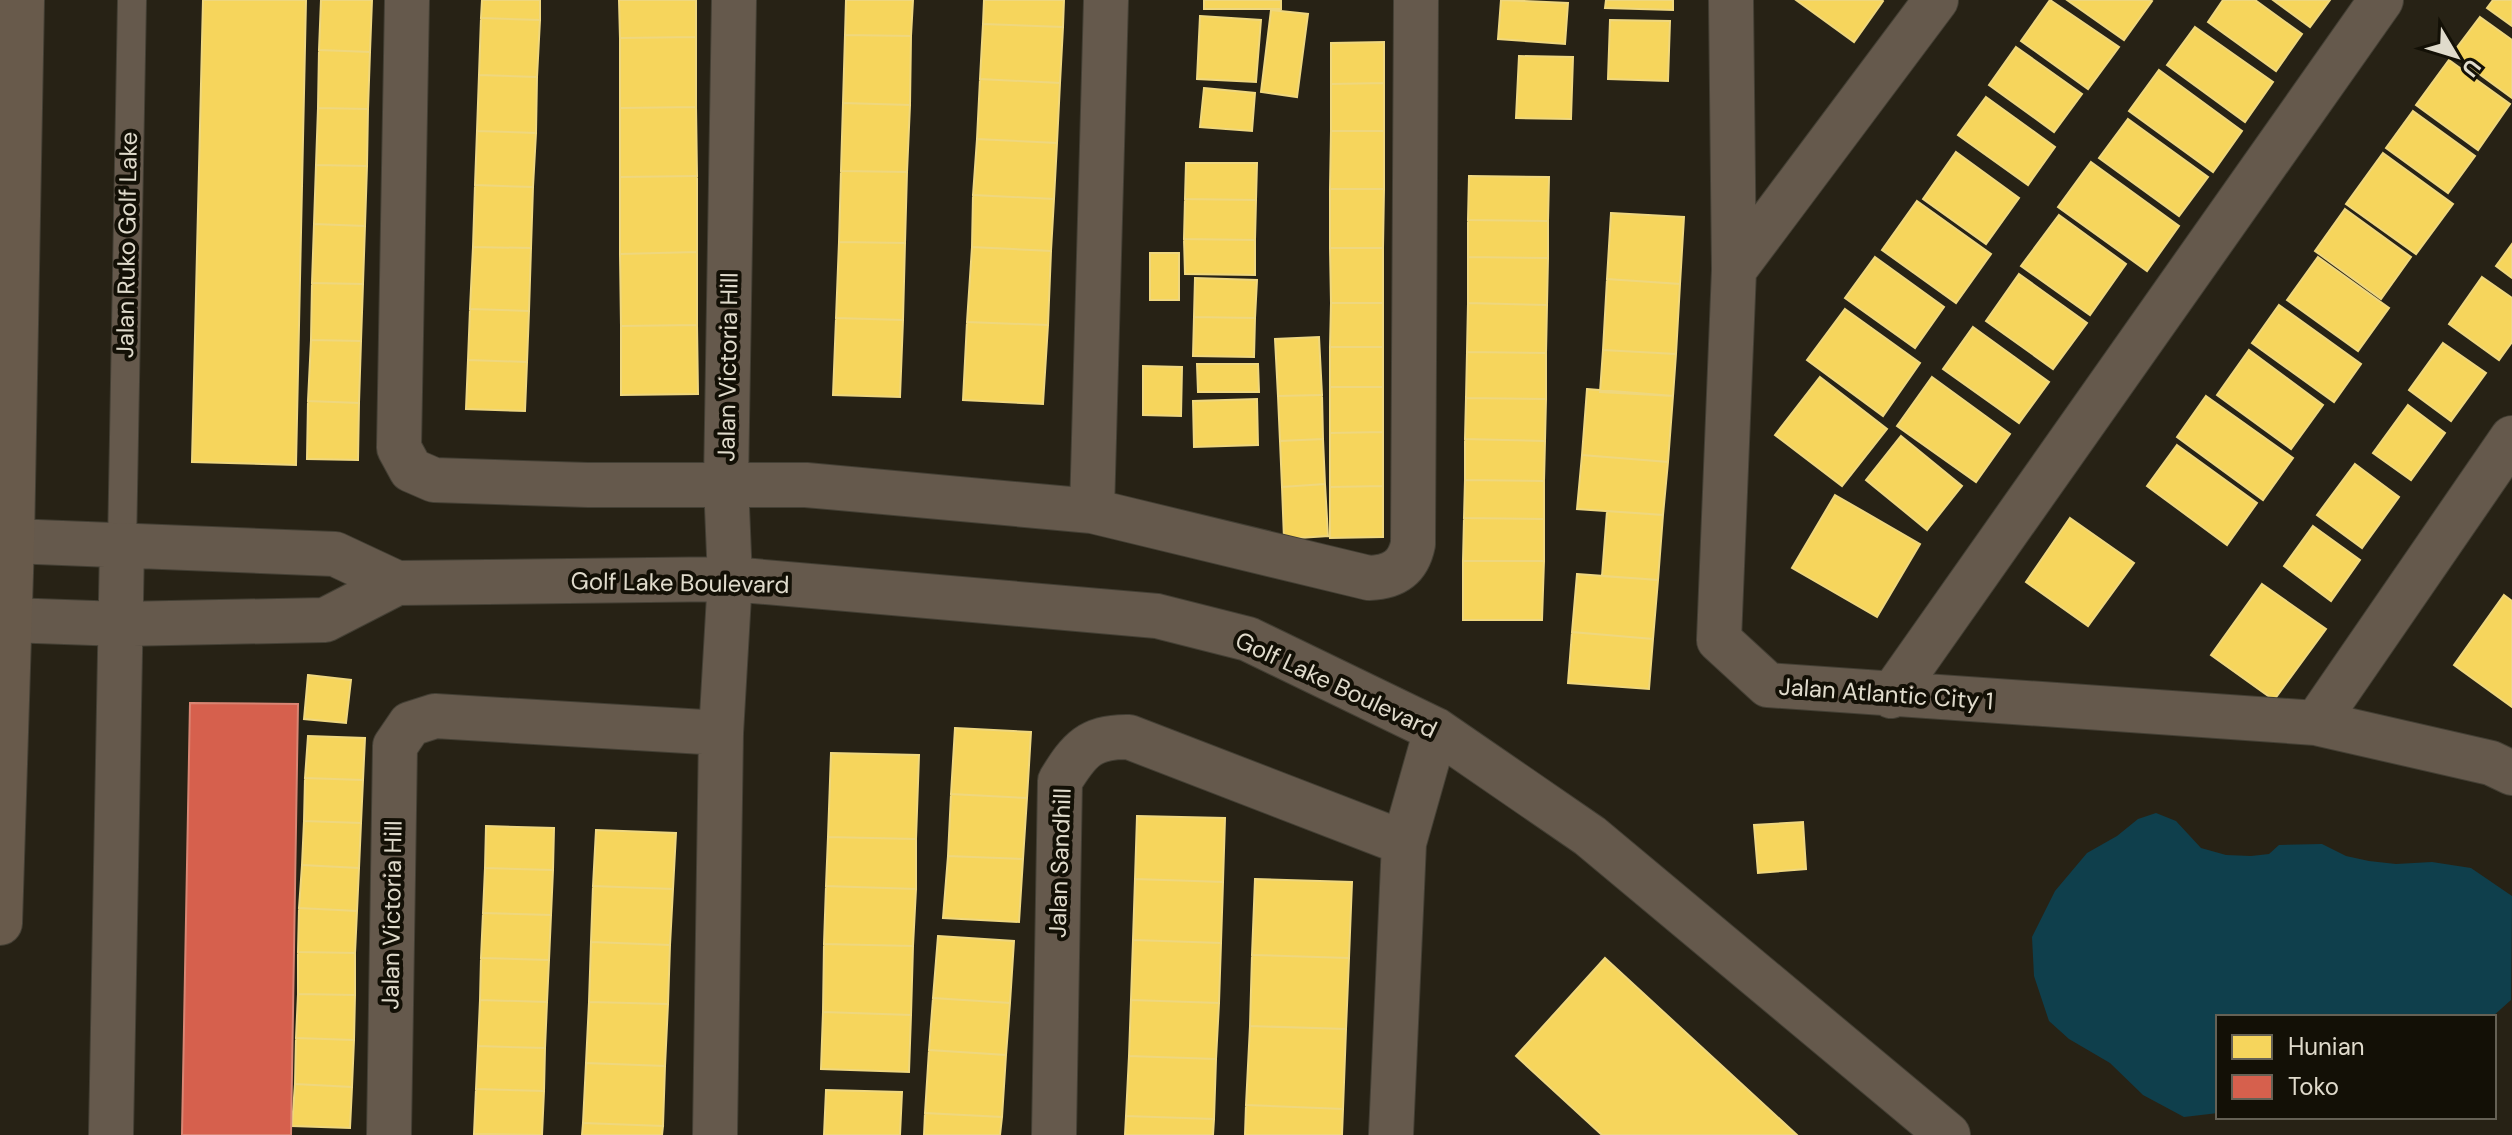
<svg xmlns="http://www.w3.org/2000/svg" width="2512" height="1135" font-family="'DM Sans',sans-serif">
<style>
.water{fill:#0f3f4c}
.homes{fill:#f6d55c;stroke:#efd77e;stroke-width:2}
.shops{fill:#d6604d;stroke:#d98573;stroke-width:2}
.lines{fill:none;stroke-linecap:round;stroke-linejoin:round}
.lane-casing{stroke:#433f34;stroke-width:30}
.street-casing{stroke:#433f34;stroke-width:46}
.secondary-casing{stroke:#433f34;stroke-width:46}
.lane{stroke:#65594c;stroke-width:28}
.street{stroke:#65594c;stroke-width:44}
.secondary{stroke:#685a4b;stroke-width:44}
.labels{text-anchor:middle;stroke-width:8;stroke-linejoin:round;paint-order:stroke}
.street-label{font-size:24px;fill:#e0dbcc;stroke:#131006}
</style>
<rect width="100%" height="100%" fill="#272215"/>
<!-- water -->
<path class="water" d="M 2156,813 L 2176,821 L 2201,848 L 2226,855 L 2251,856 L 2269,854 L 2279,845 L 2322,844 L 2346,856 L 2369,861 L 2396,864 L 2432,862 L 2471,868 L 2512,896 L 2511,1000 L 2492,1017 L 2218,1017 L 2218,1113 L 2184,1117 L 2143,1095 L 2110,1063 L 2069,1039 L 2049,1021 L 2034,976 L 2032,937 L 2055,891 L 2087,853 L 2117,836 L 2138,819 Z"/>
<!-- homes -->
<path class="homes" d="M 203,0 L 306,0 L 296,465 L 192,462 Z
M 321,0 L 372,0 L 370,52 L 319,50 Z
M 482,0 L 540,0 L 540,20 L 481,18 Z
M 619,0 L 696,0 L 696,37 L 620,38 Z
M 846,0 L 913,0 L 911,36 L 845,35 Z
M 984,0 L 1064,0 L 1063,27 L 983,24 Z
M 1204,0 L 1281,0 L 1281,9 L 1204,9 Z
M 1501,0 L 1568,3 L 1565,44 L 1498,39 Z
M 1606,0 L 1673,0 L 1673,10 L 1605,8 Z
M 1796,0 L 1882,0 L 1883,1 L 1854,42 Z
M 2050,0 L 2119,47 L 2088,89 L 2021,41 Z
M 2067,0 L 2150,0 L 2152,1 L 2124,40 Z
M 2223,0 L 2255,0 L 2302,34 L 2276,71 L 2208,22 Z
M 2273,0 L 2330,0 L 2310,27 Z
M 2493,0 L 2512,0 L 2512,26 L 2487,8 Z
M 1271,10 L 1308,14 L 1297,97 L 1261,92 Z
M 1200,16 L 1261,20 L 1256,82 L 1197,79 Z
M 2480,17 L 2512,40 L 2512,98 L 2452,54 Z
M 481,18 L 540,20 L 537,77 L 479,75 Z
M 1610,20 L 1670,21 L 1668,81 L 1608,79 Z
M 983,24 L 1063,27 L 1060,83 L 980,79 Z
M 2195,27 L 2273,82 L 2245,122 L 2167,65 Z
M 845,35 L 911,36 L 910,105 L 843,103 Z
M 696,37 L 696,107 L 620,108 L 620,38 Z
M 1384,42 L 1384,83 L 1331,84 L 1331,43 Z
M 2016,47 L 2082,94 L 2054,132 L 1989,85 Z
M 319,50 L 370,52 L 368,109 L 318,108 Z
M 1519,56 L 1573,57 L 1571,119 L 1516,118 Z
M 2449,60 L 2510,104 L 2478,150 L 2416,105 Z
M 2159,70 L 2242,131 L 2213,172 L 2129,111 Z
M 479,75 L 537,77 L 536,133 L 477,131 Z
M 980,79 L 1060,83 L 1057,143 L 977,139 Z
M 1384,83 L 1384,131 L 1331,131 L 1331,84 Z
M 1204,88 L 1255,93 L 1252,131 L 1200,127 Z
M 1986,97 L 2055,147 L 2028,185 L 1958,135 Z
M 843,103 L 910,105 L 907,172 L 841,171 Z
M 696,107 L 697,176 L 620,177 L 620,108 Z
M 318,108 L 368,109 L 367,166 L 316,165 Z
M 2413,111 L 2475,156 L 2448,193 L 2386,148 Z
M 2128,119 L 2208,177 L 2179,216 L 2099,158 Z
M 477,131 L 536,133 L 533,187 L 475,185 Z
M 1331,131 L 1384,131 L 1384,189 L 1330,189 Z
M 977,139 L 1057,143 L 1054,199 L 973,195 Z
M 1956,152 L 2019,198 L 1986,244 L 1923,199 Z
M 2383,153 L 2453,204 L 2416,254 L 2346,204 Z
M 2091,162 L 2179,226 L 2147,271 L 2058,207 Z
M 1186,163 L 1257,163 L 1256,200 L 1185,199 Z
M 316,165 L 367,166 L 365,226 L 314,224 Z
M 841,171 L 907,172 L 905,243 L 839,242 Z
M 697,176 L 697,252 L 620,254 L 620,177 Z
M 1469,176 L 1549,177 L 1548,221 L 1468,220 Z
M 475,185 L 533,187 L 531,248 L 473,247 Z
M 1330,189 L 1384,189 L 1383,248 L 1330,248 Z
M 973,195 L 1054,199 L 1051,251 L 972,247 Z
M 1185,199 L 1256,200 L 1255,240 L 1184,239 Z
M 1917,201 L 1991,254 L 1956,303 L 1882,250 Z
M 2345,209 L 2411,257 L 2381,299 L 2315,251 Z
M 1611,213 L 1684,217 L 1680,284 L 1607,279 Z
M 2059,215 L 2126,264 L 2090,315 L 2021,266 Z
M 1468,220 L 1548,221 L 1548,258 L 1468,257 Z
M 314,224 L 365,226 L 363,284 L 312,283 Z
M 1184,239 L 1255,240 L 1255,275 L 1185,274 Z
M 839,242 L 905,243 L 903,320 L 836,318 Z
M 2512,244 L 2512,278 L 2496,266 Z
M 473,247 L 531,248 L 529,311 L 470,309 Z
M 972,247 L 1051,251 L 1048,325 L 967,322 Z
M 1330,248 L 1383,248 L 1383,303 L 1331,303 Z
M 697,252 L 697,325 L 621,326 L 620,254 Z
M 1150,253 L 1179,253 L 1179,300 L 1150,300 Z
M 1468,257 L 1548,258 L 1547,305 L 1468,303 Z
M 1875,257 L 1944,307 L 1915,348 L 1845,298 Z
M 2318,257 L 2389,308 L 2358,351 L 2287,300 Z
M 2019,274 L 2087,323 L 2053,369 L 1986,321 Z
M 2482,277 L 2512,298 L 2512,342 L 2499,360 L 2449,324 Z
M 1195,278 L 1257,280 L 1255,318 L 1194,317 Z
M 1607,279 L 1680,284 L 1676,354 L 1603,350 Z
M 312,283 L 363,284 L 361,341 L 311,340 Z
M 1331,303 L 1383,303 L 1383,347 L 1330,347 Z
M 1468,303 L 1547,305 L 1546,353 L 1467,352 Z
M 2279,305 L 2361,364 L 2334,402 L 2252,343 Z
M 470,309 L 529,311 L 527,362 L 468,360 Z
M 1845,309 L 1920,363 L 1883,416 L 1807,360 Z
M 1194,317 L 1255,318 L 1254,357 L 1193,356 Z
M 836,318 L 903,320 L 900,397 L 833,395 Z
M 967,322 L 1048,325 L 1043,404 L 963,400 Z
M 697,325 L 698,394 L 621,395 L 621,326 Z
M 1973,327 L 2049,382 L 2019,423 L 1943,369 Z
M 1319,337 L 1322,395 L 1278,396 L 1275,339 Z
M 311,340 L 361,341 L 359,403 L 308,401 Z
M 2443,343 L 2486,373 L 2451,421 L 2409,390 Z
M 1330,347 L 1383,347 L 1383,387 L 1330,387 Z
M 1603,350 L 1676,354 L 1673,396 L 1600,392 Z
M 2249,350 L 2323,405 L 2291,449 L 2217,395 Z
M 1467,352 L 1546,353 L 1546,399 L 1466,398 Z
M 468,360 L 527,362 L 525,411 L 466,409 Z
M 1197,364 L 1258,364 L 1259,392 L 1198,392 Z
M 1143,366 L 1182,367 L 1181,416 L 1143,415 Z
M 1820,377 L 1887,429 L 1842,486 L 1775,435 Z
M 1932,377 L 2010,434 L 1976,482 L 1897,426 Z
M 1330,387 L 1383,387 L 1383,432 L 1330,433 Z
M 1587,389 L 1673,396 L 1668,462 L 1582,455 Z
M 1322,395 L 1323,439 L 1280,441 L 1278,396 Z
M 2206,396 L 2293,458 L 2263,500 L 2177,437 Z
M 1466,398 L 1546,399 L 1545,441 L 1465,439 Z
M 1257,399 L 1258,445 L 1194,447 L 1193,401 Z
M 308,401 L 359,403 L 358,460 L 307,459 Z
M 2408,405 L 2445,433 L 2411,480 L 2373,453 Z
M 1383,432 L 1383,486 L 1330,487 L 1330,433 Z
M 1901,436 L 1962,486 L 1927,530 L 1866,480 Z
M 1323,439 L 1325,484 L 1282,487 L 1280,441 Z
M 1465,439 L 1545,441 L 1544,481 L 1465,480 Z
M 2177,445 L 2257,503 L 2227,545 L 2147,486 Z
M 1582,455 L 1668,462 L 1663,515 L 1577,509 Z
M 2355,464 L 2399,497 L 2362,548 L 2317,515 Z
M 1465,480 L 1544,481 L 1544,519 L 1464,518 Z
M 1325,484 L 1328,536 L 1284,539 L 1282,487 Z
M 1383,486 L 1383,537 L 1330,538 L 1330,487 Z
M 1835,495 L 1920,544 L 1877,617 L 1792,568 Z
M 1607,511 L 1663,515 L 1658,580 L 1602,576 Z
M 1464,518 L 1544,519 L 1544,561 L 1463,561 Z
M 2070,518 L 2134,563 L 2088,626 L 2026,582 Z
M 2313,526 L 2360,560 L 2331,601 L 2284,566 Z
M 1463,561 L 1544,561 L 1542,620 L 1463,620 Z
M 1577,574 L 1658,580 L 1653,639 L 1572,632 Z
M 2262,584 L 2326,629 L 2274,700 L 2211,655 Z
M 2504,595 L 2512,601 L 2512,707 L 2454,665 Z
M 1572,632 L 1653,639 L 1649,689 L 1568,683 Z
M 308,675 L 351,680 L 346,723 L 304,719 Z
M 955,728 L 1031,732 L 1027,798 L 951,794 Z
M 308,736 L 365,738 L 363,780 L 305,778 Z
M 831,753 L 919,755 L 916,839 L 828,837 Z
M 305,778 L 363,780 L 361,823 L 304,821 Z
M 951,794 L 1027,798 L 1023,859 L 948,856 Z
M 1137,816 L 1225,818 L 1223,882 L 1135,879 Z
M 304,821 L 361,823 L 359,868 L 302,865 Z
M 1803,822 L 1806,869 L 1758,873 L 1754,825 Z
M 486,826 L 554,828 L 553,870 L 485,868 Z
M 596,830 L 676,833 L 673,889 L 593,886 Z
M 828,837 L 916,839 L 916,889 L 826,886 Z
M 948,856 L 1023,859 L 1019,922 L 943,918 Z
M 302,865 L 359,868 L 357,911 L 299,908 Z
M 485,868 L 553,870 L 551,915 L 483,913 Z
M 1135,879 L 1223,882 L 1221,943 L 1133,940 Z
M 1255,879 L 1352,882 L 1349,958 L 1252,955 Z
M 593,886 L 673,889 L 670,945 L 591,942 Z
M 826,886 L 916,889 L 913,946 L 824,944 Z
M 299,908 L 357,911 L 355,953 L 298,952 Z
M 483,913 L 551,915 L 549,960 L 481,958 Z
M 938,936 L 1014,941 L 1010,1003 L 933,998 Z
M 1133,940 L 1221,943 L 1219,1003 L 1131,1000 Z
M 591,942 L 670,945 L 668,1004 L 589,1002 Z
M 824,944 L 913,946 L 911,1015 L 823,1012 Z
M 298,952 L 355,953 L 355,995 L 298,994 Z
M 1252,955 L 1349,958 L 1346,1029 L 1250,1026 Z
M 481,958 L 549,960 L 547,1002 L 480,1000 Z
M 1605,958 L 1797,1135 L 1602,1135 L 1516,1056 Z
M 298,994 L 355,995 L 354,1040 L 296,1038 Z
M 933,998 L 1010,1003 L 1006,1055 L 929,1050 Z
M 480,1000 L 547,1002 L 545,1048 L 478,1046 Z
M 1131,1000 L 1219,1003 L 1216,1059 L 1129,1056 Z
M 589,1002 L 668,1004 L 665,1066 L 586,1063 Z
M 823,1012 L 911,1015 L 909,1072 L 821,1069 Z
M 1250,1026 L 1346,1029 L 1343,1109 L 1246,1105 Z
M 296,1038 L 354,1040 L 352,1087 L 295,1084 Z
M 478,1046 L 545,1048 L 544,1091 L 476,1089 Z
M 929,1050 L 1006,1055 L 1002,1117 L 925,1113 Z
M 1129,1056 L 1216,1059 L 1214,1119 L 1126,1116 Z
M 586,1063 L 665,1066 L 663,1126 L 583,1123 Z
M 295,1084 L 352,1087 L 350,1128 L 292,1126 Z
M 476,1089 L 544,1091 L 542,1135 L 474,1134 Z
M 826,1090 L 902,1092 L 900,1135 L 824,1135 Z
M 1246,1105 L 1343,1109 L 1342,1135 L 1245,1135 Z
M 925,1113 L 1002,1117 L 1000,1135 L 924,1135 Z
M 1126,1116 L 1214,1119 L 1213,1135 L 1125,1135 Z
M 583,1123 L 663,1126 L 662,1135 L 582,1135 Z"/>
<!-- shops -->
<path class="shops" d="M 190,703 L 298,704 L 291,1135 L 182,1135 Z"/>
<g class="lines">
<defs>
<path id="lane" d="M 122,546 L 132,0"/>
<path id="street" d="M 407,0 L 399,448 L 411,470 L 434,480 L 588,485 L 806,485 L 1092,511 L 1369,578 C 1393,577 1408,568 1413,544 L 1416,0
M 1731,0 L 1734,270 L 1719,640 L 1768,685 L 2316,723 L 2491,763 L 2512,773
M 1734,270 L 1936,0
M 1092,511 L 1106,0
M 12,541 L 335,554 L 397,583 L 730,579 L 1157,616 L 1248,639 L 1436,730 L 1590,836 L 1948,1135
M 9,620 L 121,624 L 325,620 L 397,583
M 1891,696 L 2381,0
M 2316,723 L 2512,438
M 111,1135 L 122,546
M 389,1135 L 395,746 L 410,724 L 435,716 L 721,733
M 715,1135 L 721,733 L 730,579 L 726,483 L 734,0
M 1054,1135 L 1060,781 C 1079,750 1090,736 1129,737 L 1404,843
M 1391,1135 L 1404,843 L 1436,730"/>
<path id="secondary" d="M 0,923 L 12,541 L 22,0"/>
</defs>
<!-- lane casing -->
<use href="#lane" class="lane-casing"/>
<!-- street casing -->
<use href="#street" class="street-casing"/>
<!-- secondary casing -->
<use href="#secondary" class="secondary-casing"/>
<!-- lane -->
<use href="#lane" class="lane"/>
<!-- street -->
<use href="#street" class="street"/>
<!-- secondary -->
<use href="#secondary" class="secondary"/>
</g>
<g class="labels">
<!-- street labels -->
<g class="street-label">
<text transform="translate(127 245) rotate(-89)" y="8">Jalan Ruko Golf Lake</text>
<text transform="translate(728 367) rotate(-89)" y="8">Jalan Victoria Hill</text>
<text transform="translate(680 583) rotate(1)" y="8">Golf Lake Boulevard</text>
<text transform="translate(1336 685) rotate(25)" y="8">Golf Lake Boulevard</text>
<text transform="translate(1886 694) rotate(4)" y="8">Jalan Atlantic City 1</text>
<text transform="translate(1060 863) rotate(-88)" y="8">Jalan Sandhill</text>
<text transform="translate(392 915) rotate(-89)" y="8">Jalan Victoria Hill</text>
</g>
</g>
<!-- legend -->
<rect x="2216" y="1015" width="280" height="104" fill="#131006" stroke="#656155" stroke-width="2"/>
<rect x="2232" y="1035" width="40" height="24" fill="#f6d55c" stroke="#656155" stroke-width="2"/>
<text x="2288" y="1055" font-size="24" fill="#e0dbcc">Hunian</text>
<rect x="2232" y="1075" width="40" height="24" fill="#d6604d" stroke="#656155" stroke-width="2"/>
<text x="2288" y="1095" font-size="24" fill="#e0dbcc">Toko</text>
<!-- north arrow -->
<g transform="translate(2456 56) rotate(128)" stroke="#131006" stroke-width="6" paint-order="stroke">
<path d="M0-6L14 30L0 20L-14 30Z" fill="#e0dbcc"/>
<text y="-12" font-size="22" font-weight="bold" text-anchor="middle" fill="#e0dbcc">U</text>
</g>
</svg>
